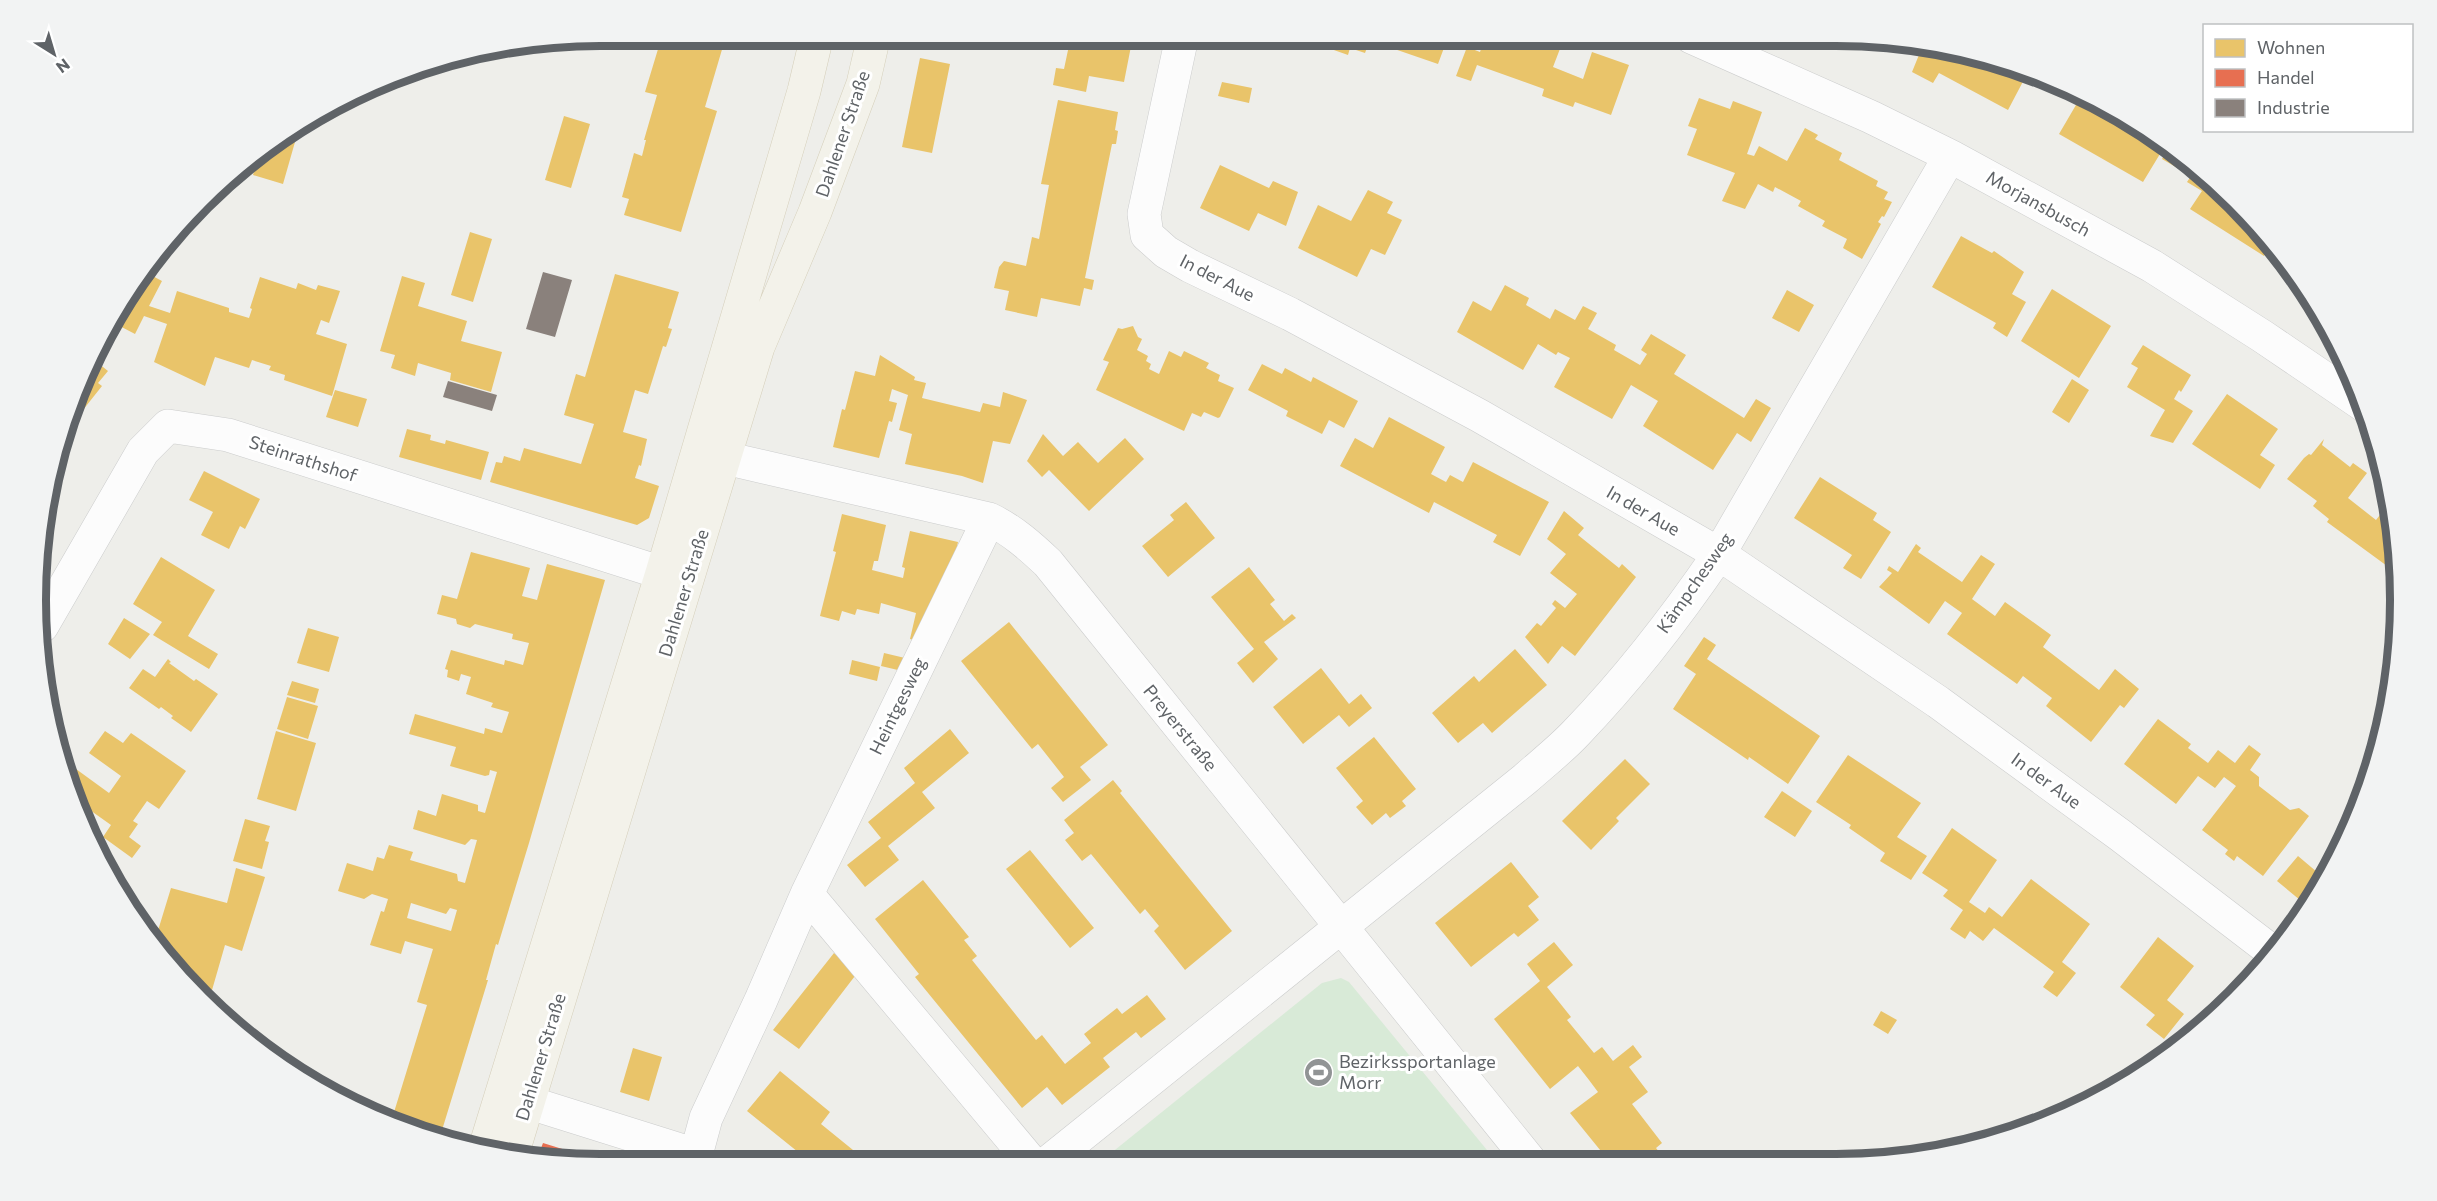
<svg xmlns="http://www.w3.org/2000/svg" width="2437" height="1201" font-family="Commissioner,sans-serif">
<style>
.green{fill:#d8ead7}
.homes{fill:#e9c46a;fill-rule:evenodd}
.shops{fill:#e76f51}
.industry{fill:#8a817c}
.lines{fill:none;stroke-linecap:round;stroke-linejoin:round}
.minor-casing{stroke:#cbcccc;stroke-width:34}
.major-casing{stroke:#d5cfba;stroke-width:34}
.minor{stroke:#fcfcfc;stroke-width:33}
.major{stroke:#f3f2ea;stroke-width:33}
.labels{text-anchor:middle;stroke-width:6;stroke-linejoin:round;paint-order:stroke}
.street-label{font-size:18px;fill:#5f6367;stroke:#fff}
.poi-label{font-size:18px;fill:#5f6367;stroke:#fff;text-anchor:start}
.rim{fill:none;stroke:#5f6367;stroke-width:8}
</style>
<rect width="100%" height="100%" fill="#eeeeea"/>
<!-- green -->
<path class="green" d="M 1341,978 L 1349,982 L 1496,1161 L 1100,1162 L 1322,983 Z"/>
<!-- homes -->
<path class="homes" d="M 662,36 L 726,36 L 705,107 L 717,111 L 681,232 L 624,215 L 629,199 L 622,197 L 634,153 L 642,156 L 646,140 L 644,140 L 657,95 L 645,92 Z
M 1071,36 L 1133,36 L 1124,82 L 1089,76 L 1086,92 L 1053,85 L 1056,68 L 1064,69 Z
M 1313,37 L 1371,37 L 1365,53 L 1350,48 L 1348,55 L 1331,49 L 1333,44 Z
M 1376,37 L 1448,37 L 1438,64 L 1374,42 Z
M 1485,37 L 1552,37 L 1563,41 L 1553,67 L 1583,79 L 1592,52 L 1629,65 L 1611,115 L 1575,102 L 1573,107 L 1542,96 L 1544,89 L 1477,65 L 1471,81 L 1456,76 L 1467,47 L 1480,52 Z
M 1835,37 L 1870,37 L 1864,50 L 1862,47 Z
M 1923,45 L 1940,51 L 1942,48 L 1982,55 L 2028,72 L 2008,110 L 1939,73 L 1933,83 L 1912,72 Z
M 920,58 L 950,64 L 932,153 L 902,147 Z
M 2039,77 L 2066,87 L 2062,94 L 2037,81 Z
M 1222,82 L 1252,88 L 1249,103 L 1218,96 Z
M 2083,93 L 2166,144 L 2143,182 L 2059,134 Z
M 1699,98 L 1730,109 L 1733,101 L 1762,112 L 1747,154 L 1754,156 L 1759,146 L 1787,161 L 1805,128 L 1818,135 L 1815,139 L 1842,153 L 1839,160 L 1878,181 L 1876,186 L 1888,192 L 1884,199 L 1892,202 L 1884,217 L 1882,216 L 1878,222 L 1881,224 L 1862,259 L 1843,248 L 1847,239 L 1822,226 L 1825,221 L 1798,206 L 1801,201 L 1775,187 L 1773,192 L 1758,184 L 1745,209 L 1722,201 L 1735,173 L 1687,155 L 1697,129 L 1688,126 Z
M 1058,100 L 1118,112 L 1115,130 L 1118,131 L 1116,144 L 1112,144 L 1085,278 L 1094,280 L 1092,290 L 1084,288 L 1080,306 L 1041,298 L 1037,317 L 1005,310 L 1009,291 L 994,288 L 999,267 L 1004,261 L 1026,266 L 1032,237 L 1039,239 L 1049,185 L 1041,184 Z
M 564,116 L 590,124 L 571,188 L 545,180 Z
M 292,134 L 297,135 L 283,184 L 253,175 L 260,151 Z
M 2169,146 L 2180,152 L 2261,228 L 2272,244 L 2264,256 L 2190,209 L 2202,191 L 2187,182 L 2191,176 L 2162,159 Z
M 1220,165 L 1269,188 L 1273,181 L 1298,192 L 1286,226 L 1258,213 L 1249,231 L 1200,208 Z
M 1368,190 L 1393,202 L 1387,213 L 1402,220 L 1385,255 L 1371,249 L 1357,277 L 1298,248 L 1318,205 L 1351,221 Z
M 470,232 L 492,239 L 473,302 L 451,295 Z
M 1961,236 L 1992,253 L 1994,251 L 2024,272 L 2012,294 L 2026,302 L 2007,337 L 1993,328 L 1996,323 L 1932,287 Z
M 145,272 L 162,281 L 149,306 L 170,313 L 177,291 L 229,308 L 229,312 L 249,318 L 252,309 L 250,308 L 260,277 L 296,289 L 298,283 L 316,290 L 318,285 L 340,291 L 329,323 L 321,320 L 316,334 L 347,344 L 332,396 L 284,380 L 285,375 L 269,370 L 271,366 L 252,360 L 249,368 L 215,357 L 205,386 L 154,362 L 167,324 L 144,316 L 135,334 L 112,322 L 131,287 Z
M 615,274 L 679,292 L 668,328 L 672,329 L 666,347 L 663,346 L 648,394 L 635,390 L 623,432 L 647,439 L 641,466 L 639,465 L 635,478 L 659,486 L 649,518 L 637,525 L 490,482 L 496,462 L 502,463 L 504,456 L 520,461 L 524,448 L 581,464 L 594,424 L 564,415 L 576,374 L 585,377 Z
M 402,276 L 425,283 L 418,306 L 467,321 L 461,341 L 502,352 L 491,392 L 450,380 L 451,373 L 418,363 L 415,376 L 391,368 L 395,355 L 380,351 Z
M 1505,285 L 1529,298 L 1526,305 L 1550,319 L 1555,309 L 1575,320 L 1583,306 L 1597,313 L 1588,329 L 1616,345 L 1614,350 L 1640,365 L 1647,354 L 1641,350 L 1651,334 L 1686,355 L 1674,374 L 1744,418 L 1756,399 L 1771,408 L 1751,442 L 1737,433 L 1713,470 L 1643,426 L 1658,401 L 1631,385 L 1612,419 L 1554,387 L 1570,358 L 1558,352 L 1556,355 L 1538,344 L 1523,370 L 1457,332 L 1473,301 L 1491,311 Z
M 2052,289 L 2111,326 L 2079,378 L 2021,341 Z
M 1787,290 L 1814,305 L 1799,332 L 1772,318 Z
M 1133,326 L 1138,337 L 1142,339 L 1137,350 L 1148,356 L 1146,361 L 1151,364 L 1149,369 L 1159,374 L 1169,351 L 1181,357 L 1184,351 L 1209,363 L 1206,368 L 1220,375 L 1218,381 L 1234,388 L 1220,417 L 1218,418 L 1204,412 L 1201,417 L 1192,413 L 1184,431 L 1096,390 L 1109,362 L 1103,360 L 1118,328 L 1122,329 Z
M 2143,345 L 2191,375 L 2181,392 L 2179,390 L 2174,399 L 2193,411 L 2173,443 L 2150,436 L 2165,410 L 2127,387 L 2138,368 L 2131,364 Z
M 880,355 L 915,377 L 914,380 L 926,383 L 922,398 L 980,412 L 983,403 L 1000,407 L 1003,392 L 1027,400 L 1010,444 L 993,441 L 983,483 L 962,476 L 905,464 L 912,434 L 899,430 L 908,395 L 892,389 L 889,401 L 897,403 L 892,422 L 889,421 L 879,458 L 833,447 L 842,409 L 845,410 L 855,371 L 875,376 Z
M 93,359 L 108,371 L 98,383 L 102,386 L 79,415 L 72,409 L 79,384 Z
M 1262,364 L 1282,374 L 1285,368 L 1311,382 L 1313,377 L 1358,401 L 1344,428 L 1329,420 L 1322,434 L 1286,416 L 1288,411 L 1248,390 Z
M 2072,379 L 2089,390 L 2069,423 L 2052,412 Z
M 335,390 L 367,399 L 358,427 L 326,417 Z
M 2227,394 L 2278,429 L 2260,455 L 2275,465 L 2260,489 L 2192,444 Z
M 1389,417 L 1445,447 L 1431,474 L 1446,482 L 1450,475 L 1463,482 L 1473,462 L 1549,502 L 1520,556 L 1493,542 L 1497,535 L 1434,502 L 1429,513 L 1340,466 L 1355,438 L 1373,448 Z
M 407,429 L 431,435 L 430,440 L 445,444 L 446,440 L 489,452 L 481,480 L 399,457 Z
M 1043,434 L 1063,456 L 1078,442 L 1098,463 L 1125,438 L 1144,459 L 1089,511 L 1049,470 L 1042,477 L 1027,461 Z
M 2324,439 L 2322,445 L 2350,467 L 2353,463 L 2367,473 L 2348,498 L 2376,520 L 2390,502 L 2396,526 L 2398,574 L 2327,522 L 2329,519 L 2313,506 L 2317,501 L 2287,479 L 2304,458 L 2309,454 L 2311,455 Z
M 62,440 L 71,448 L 53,470 Z
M 204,471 L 260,499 L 245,529 L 240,526 L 229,549 L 201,535 L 213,512 L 189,500 Z
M 1820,477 L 1877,513 L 1873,520 L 1891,532 L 1861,579 L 1843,568 L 1852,555 L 1794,518 Z
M 1186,502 L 1215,538 L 1168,577 L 1142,546 L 1174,520 L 1170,515 Z
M 1564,511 L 1584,528 L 1578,535 L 1619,568 L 1622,564 L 1636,577 L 1575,656 L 1562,646 L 1548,664 L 1525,637 L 1537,623 L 1541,626 L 1556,608 L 1552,604 L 1555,600 L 1565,608 L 1577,594 L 1550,573 L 1566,554 L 1547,539 Z
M 842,514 L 886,525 L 878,561 L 874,561 L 872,570 L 903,578 L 905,568 L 902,567 L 910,531 L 958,542 L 950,579 L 921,642 L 910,639 L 916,613 L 881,603 L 879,614 L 857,609 L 855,615 L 842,611 L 839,621 L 820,616 L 836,552 L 833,551 Z
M 1916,544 L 1921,548 L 1918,552 L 1962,582 L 1981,555 L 1995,564 L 1972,599 L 1995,616 L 2005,602 L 2051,635 L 2043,647 L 2099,690 L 2115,669 L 2139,689 L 2124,708 L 2120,705 L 2091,742 L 2046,706 L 2052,698 L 2036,686 L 2023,676 L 2017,684 L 1947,634 L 1962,613 L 1945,601 L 1929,624 L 1879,587 L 1892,573 L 1887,570 L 1889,566 L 1898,572 Z
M 471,552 L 530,568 L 522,596 L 537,600 L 547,564 L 605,580 L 529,843 L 498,945 L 496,944 L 486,980 L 488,980 L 439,1140 L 391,1122 L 427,1005 L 417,1002 L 433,949 L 405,941 L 401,954 L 370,945 L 381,911 L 384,912 L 388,899 L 372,894 L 364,899 L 338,891 L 347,863 L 373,871 L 377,857 L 384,859 L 389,845 L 413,852 L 410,860 L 457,874 L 458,881 L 465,883 L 477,840 L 471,839 L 465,845 L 413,829 L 418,810 L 436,816 L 442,794 L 478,805 L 478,811 L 485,813 L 497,772 L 490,770 L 489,775 L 485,776 L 450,766 L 456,747 L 409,734 L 415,714 L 484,734 L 485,728 L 502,733 L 509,712 L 491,707 L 493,703 L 466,694 L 471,677 L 461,674 L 459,681 L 447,677 L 448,670 L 445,669 L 451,650 L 504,665 L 505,660 L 523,665 L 529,643 L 512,639 L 513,634 L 475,624 L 470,628 L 457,624 L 456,619 L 437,614 L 442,595 L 457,599 ZM 411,903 L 446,914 L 450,908 L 457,910 L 451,931 L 407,918 Z
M 161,557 L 215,590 L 188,636 L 218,654 L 209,669 L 153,635 L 162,622 L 133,604 Z
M 1249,567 L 1275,600 L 1270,604 L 1284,621 L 1292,614 L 1296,618 L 1264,642 L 1278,659 L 1253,683 L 1237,663 L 1254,649 L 1211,597 Z
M 124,618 L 150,634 L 130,659 L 108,644 Z
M 1009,622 L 1108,745 L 1080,767 L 1091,780 L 1063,802 L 1051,788 L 1064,777 L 1038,744 L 1032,749 L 961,661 Z
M 308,628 L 339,637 L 329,672 L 297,663 Z
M 1704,637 L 1716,645 L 1707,659 L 1820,736 L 1788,784 L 1749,757 L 1748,760 L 1673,709 L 1696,674 L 1684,666 Z
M 1515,649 L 1547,685 L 1492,733 L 1483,723 L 1458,743 L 1432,713 L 1474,676 L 1479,682 Z
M 884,653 L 905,658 L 902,671 L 881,666 Z
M 168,659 L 171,662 L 169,663 L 194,681 L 196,679 L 218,694 L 191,732 L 171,718 L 173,716 L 161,707 L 159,709 L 129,688 L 143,669 L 155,677 Z
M 852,660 L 880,667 L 877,681 L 849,674 Z
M 1321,668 L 1349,704 L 1361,694 L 1372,708 L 1349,727 L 1339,715 L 1303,744 L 1273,707 Z
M 292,681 L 319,689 L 315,703 L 287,695 Z
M 287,697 L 318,706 L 308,739 L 277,729 Z
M 2158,719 L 2191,744 L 2188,748 L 2208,763 L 2218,750 L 2235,763 L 2249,745 L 2261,754 L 2250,770 L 2259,777 L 2259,786 L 2290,810 L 2299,808 L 2309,816 L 2263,876 L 2237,856 L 2234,861 L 2225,854 L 2228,850 L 2202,830 L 2236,786 L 2224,777 L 2215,788 L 2198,776 L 2176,804 L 2124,764 Z
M 950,729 L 969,753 L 922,792 L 935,808 L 888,846 L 899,860 L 865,887 L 847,865 L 881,838 L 868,822 L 915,783 L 904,768 Z
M 105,731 L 123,743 L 131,733 L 186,771 L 159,809 L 147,801 L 133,821 L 138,824 L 129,837 L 141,846 L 132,858 L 103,837 L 111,825 L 80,803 L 72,775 L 76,769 L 109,793 L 121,776 L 89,753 Z
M 276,731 L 316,743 L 296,811 L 257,799 Z
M 1374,737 L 1416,789 L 1402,801 L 1406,806 L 1390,818 L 1386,813 L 1372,825 L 1356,807 L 1363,801 L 1336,768 Z
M 1848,755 L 1921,803 L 1897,837 L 1927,856 L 1911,880 L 1880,861 L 1885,853 L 1849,828 L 1851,825 L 1816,802 Z
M 1625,759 L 1650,784 L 1616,818 L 1619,821 L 1591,850 L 1562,821 Z
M 1113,780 L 1122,791 L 1120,793 L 1232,931 L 1185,970 L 1154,931 L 1159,926 L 1145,909 L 1140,914 L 1091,854 L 1082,861 L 1065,840 L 1074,833 L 1064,820 Z
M 1782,791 L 1812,811 L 1795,837 L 1764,817 Z
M 245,819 L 270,826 L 265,841 L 269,842 L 262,869 L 233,861 Z
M 1952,828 L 1997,860 L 1969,902 L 1985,913 L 1989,907 L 2002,917 L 2031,879 L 2090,924 L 2062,962 L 2076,973 L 2057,997 L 2043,987 L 2054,972 L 1994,928 L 1983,941 L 1970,931 L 1965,939 L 1950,929 L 1963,910 L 1943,896 L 1948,890 L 1922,873 Z
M 1030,850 L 1094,928 L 1070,948 L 1006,869 Z
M 2298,856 L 2324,878 L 2306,905 L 2277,881 Z
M 1511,862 L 1539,897 L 1528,906 L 1539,920 L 1518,937 L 1514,933 L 1471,967 L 1435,923 Z
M 236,868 L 265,877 L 242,951 L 225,945 L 208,1004 L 202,1000 L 156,937 L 171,888 L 227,903 Z
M 923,880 L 969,937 L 964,940 L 977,956 L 972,960 L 1036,1040 L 1042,1035 L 1065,1064 L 1091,1043 L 1084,1034 L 1117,1008 L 1122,1014 L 1147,995 L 1166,1019 L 1141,1038 L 1136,1032 L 1103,1058 L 1110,1067 L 1062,1105 L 1047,1087 L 1022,1108 L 915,977 L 919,974 L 875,919 Z
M 2158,937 L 2194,966 L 2167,1000 L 2184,1014 L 2164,1039 L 2146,1025 L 2155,1015 L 2120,987 Z
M 1554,942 L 1573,965 L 1547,987 L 1571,1017 L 1567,1020 L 1594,1053 L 1602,1047 L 1613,1061 L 1633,1045 L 1642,1057 L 1629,1067 L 1648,1092 L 1632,1104 L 1662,1143 L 1656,1148 L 1666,1161 L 1609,1161 L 1570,1113 L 1598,1092 L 1589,1080 L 1578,1066 L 1550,1089 L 1494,1019 L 1540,981 L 1527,964 Z
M 834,953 L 858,972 L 799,1049 L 773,1030 Z
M 1881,1011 L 1897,1020 L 1888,1034 L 1873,1025 Z
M 633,1048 L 662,1057 L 649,1101 L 620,1092 Z
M 780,1071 L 830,1112 L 821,1124 L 869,1163 L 789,1163 L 798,1152 L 747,1111 Z"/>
<!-- shops -->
<path class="shops" d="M 543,1143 L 601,1161 L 600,1164 L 564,1164 L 537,1159 Z"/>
<!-- industry -->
<path class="industry" d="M 543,272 L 572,280 L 555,337 L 526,329 Z
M 448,381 L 497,395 L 492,411 L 443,397 Z"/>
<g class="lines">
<defs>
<path id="minor" d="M 1182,37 L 1144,214 L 1147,235 L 1166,252 L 1190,266 L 1290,314 L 1480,416 L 1719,554 L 1938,702 L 2120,835 L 2274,953
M 1691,37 L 1871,117 L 1950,156 L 2152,266 L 2262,336 L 2365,406
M 725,458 L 989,519 C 1012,530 1030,546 1048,563 L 1530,1161
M 42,626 L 143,451 L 168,426 L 228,435 L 662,573
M 807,894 L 1032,1163
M 527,1102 L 696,1155
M 699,1163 L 696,1155 L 706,1118 L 761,1000 L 807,894 L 989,519
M 1047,1163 L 1525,779 C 1542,764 1561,749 1576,733 C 1629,678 1676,617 1719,554 L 1950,156"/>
<path id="major" d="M 484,1151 L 662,573 L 804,91 L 817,36
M 512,1155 L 758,347 L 815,212 L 863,84 L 874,36"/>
</defs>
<!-- minor casing -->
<use href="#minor" class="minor-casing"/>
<!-- major casing -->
<use href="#major" class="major-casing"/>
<!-- minor -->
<use href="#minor" class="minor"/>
<!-- major -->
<use href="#major" class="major"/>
</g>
<!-- icons -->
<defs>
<symbol id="stadium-disc" viewBox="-11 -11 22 22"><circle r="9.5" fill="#919495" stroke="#fff"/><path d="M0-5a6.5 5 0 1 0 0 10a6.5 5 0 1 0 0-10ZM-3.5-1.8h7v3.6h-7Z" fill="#fff"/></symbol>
</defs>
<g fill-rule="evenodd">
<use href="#stadium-disc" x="1302" y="1056" width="33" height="33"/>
</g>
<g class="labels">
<!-- street labels -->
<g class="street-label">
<text transform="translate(843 134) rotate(-71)" y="6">Dahlener Straße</text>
<text transform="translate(2038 204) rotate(29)" y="6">Morjansbusch</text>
<text transform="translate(1217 278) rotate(27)" y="6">In der Aue</text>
<text transform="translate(303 459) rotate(18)" y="6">Steinrathshof</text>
<text transform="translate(1643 511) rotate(30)" y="6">In der Aue</text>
<text transform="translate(1695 583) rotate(-55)" y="6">Kämpchesweg</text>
<text transform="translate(684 593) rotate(-73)" y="6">Dahlener Straße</text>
<text transform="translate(898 706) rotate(-64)" y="6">Heintgesweg</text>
<text transform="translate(1180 728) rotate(51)" y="6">Preyerstraße</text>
<text transform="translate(2046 781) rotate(36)" y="6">In der Aue</text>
<text transform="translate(541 1057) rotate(-73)" y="6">Dahlener Straße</text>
</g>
<!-- poi labels -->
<g class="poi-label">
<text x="1339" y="1068">Bezirkssportanlage<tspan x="1339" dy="21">Morr</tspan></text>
</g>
</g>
<!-- crop -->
<path d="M0 0H2437V1201H0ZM600 46H1836A554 554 0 0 1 2390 600V600A554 554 0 0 1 1836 1154H600A554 554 0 0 1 46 600V600A554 554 0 0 1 600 46Z" fill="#f2f3f3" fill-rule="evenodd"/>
<path class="rim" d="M600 46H1836A554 554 0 0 1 2390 600V600A554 554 0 0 1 1836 1154H600A554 554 0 0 1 46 600V600A554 554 0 0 1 600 46Z"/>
<!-- legend -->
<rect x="2203" y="24" width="210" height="108" fill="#ffffff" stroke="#bfc1c2" stroke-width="1.5"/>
<rect x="2215" y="39" width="30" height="18" fill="#e9c46a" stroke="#bfc1c2" stroke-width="1.5"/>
<text x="2257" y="54" font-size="18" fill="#5f6367">Wohnen</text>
<rect x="2215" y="69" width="30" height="18" fill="#e76f51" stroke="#bfc1c2" stroke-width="1.5"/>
<text x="2257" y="84" font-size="18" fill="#5f6367">Handel</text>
<rect x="2215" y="99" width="30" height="18" fill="#8a817c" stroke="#bfc1c2" stroke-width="1.5"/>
<text x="2257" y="114" font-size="18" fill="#5f6367">Industrie</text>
<!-- north arrow -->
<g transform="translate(54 54) rotate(143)" stroke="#ffffff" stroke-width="4.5" paint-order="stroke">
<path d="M0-4.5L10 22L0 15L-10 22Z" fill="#5f6367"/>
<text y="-9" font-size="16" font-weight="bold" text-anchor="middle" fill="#5f6367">N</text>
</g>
</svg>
